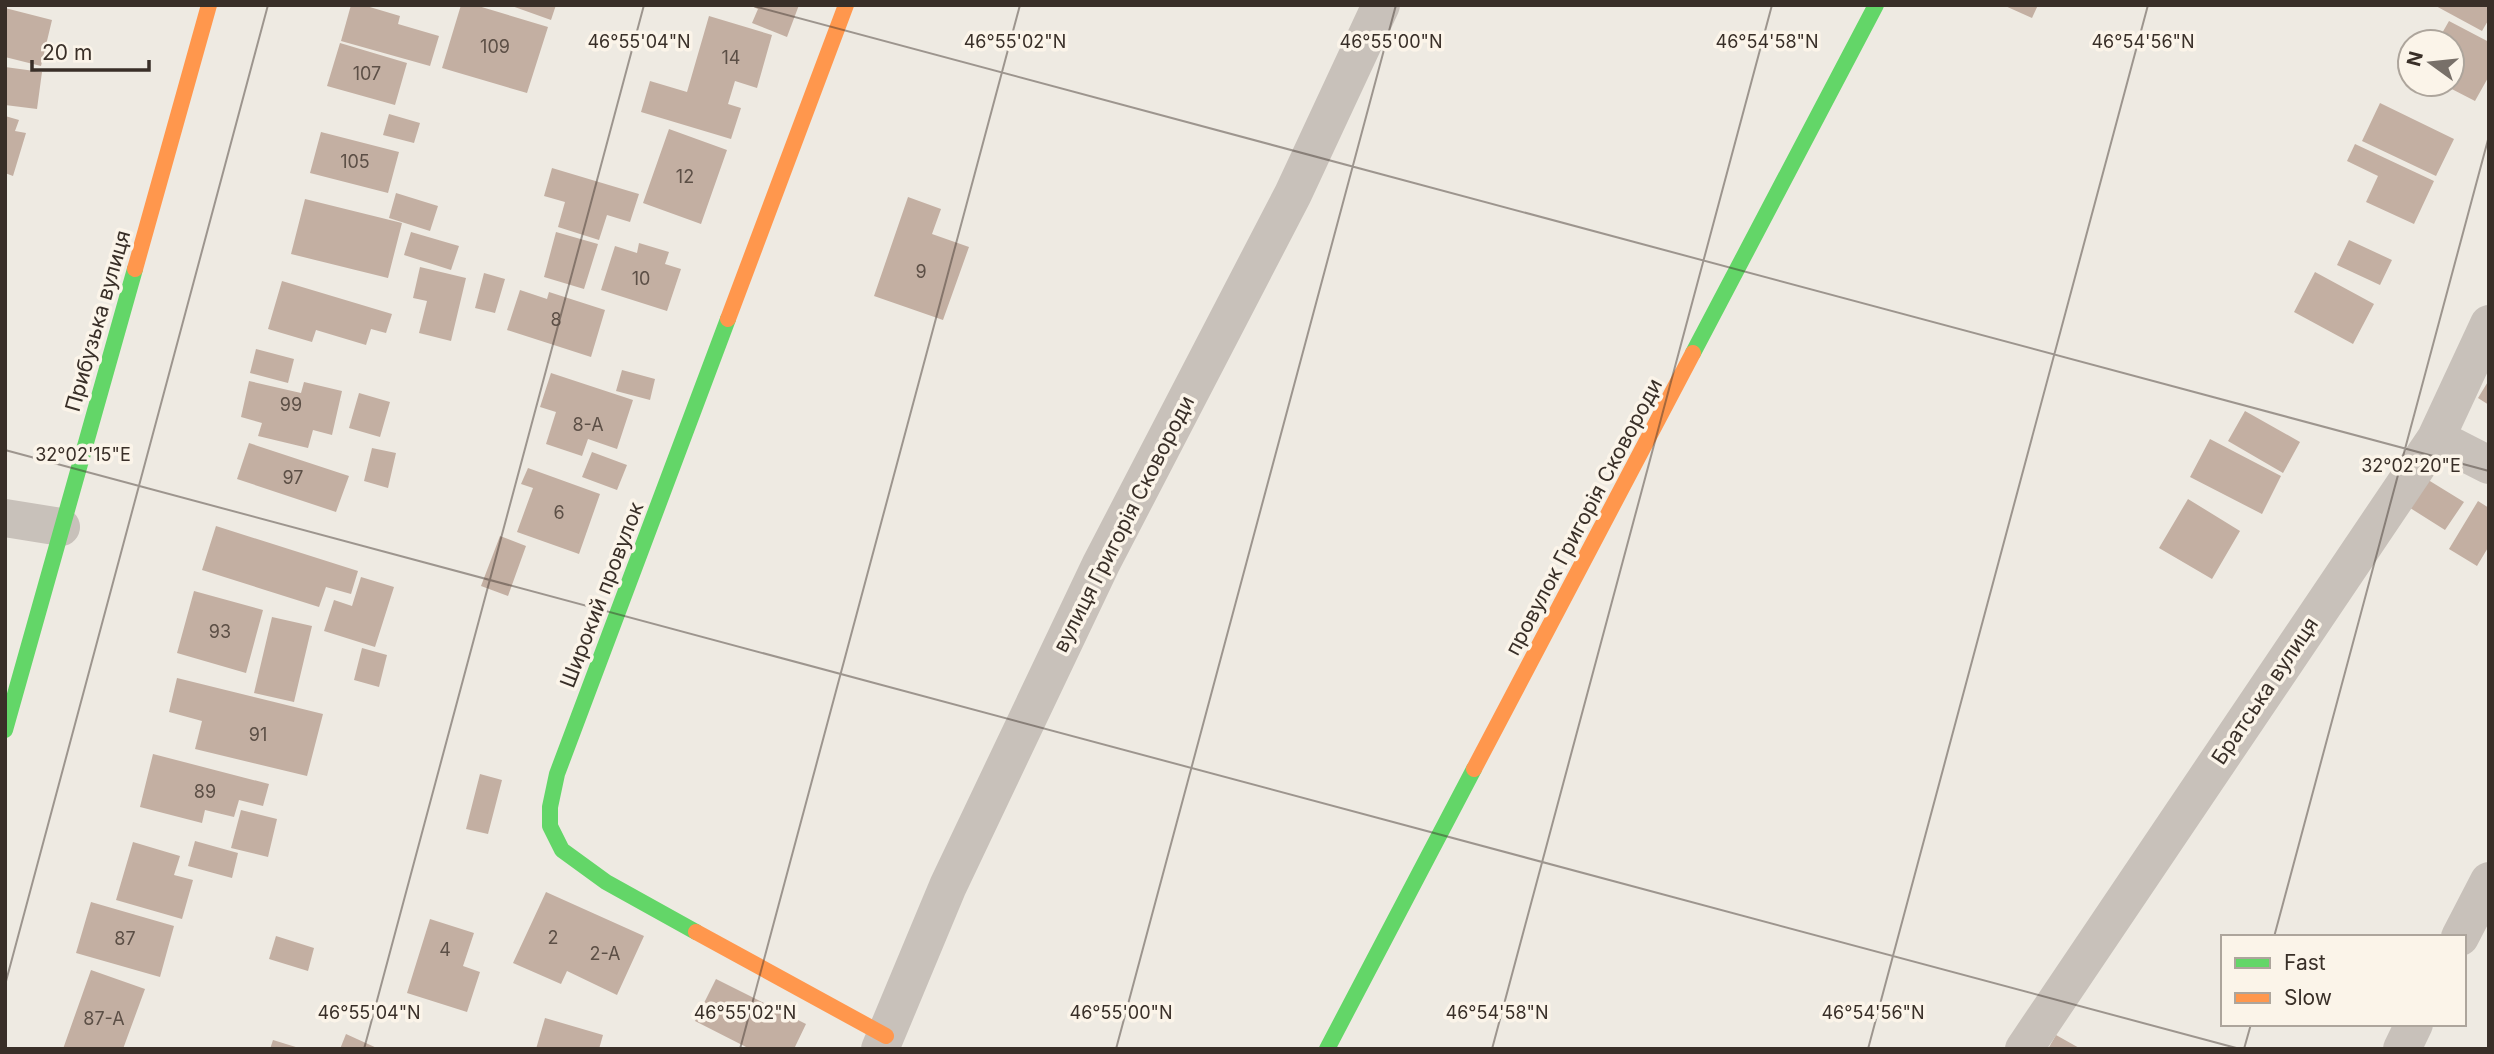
<svg xmlns="http://www.w3.org/2000/svg" width="2494" height="1054" font-family="Inter,sans-serif">
<style>
.building{fill:#c3afa2}
.lines{fill:none;stroke-linecap:round;stroke-linejoin:round}
.street{stroke:#c8c1ba;stroke-width:38}
.fast{stroke:#63d668;stroke-width:16}
.slow{stroke:#ff974d;stroke-width:16}
.ticks{fill:none;stroke:#392f28;stroke-width:2;stroke-opacity:0.45}
.labels{text-anchor:middle;stroke-width:7;stroke-linejoin:round;paint-order:stroke}
.number-label{font-size:18px;fill:#5c4f46}
.street-label{font-size:21px;fill:#392f28;stroke:#fbf4e9}
.ticks-label{font-size:18px;text-anchor:middle;fill:#392f28;stroke:#fbf4e9;stroke-width:7;stroke-linejoin:round;paint-order:stroke}
</style>
<rect width="100%" height="100%" fill="#eeeae2"/>
<!-- building -->
<path class="building" d="M 351,5 L 363,5 L 400,16 L 398,24 L 439,36 L 430,66 L 341,41 Z
M 461,5 L 475,5 L 548,27 L 527,93 L 442,68 Z
M 509,5 L 556,5 L 551,20 Z
M 749,5 L 799,5 L 787,37 L 752,23 L 758,9 Z
M 2003,5 L 2038,5 L 2032,18 Z
M 2434,5 L 2489,5 L 2489,19 L 2482,31 Z
M 5,8 L 52,20 L 41,66 L 5,57 Z
M 709,16 L 772,35 L 757,88 L 735,81 L 728,104 L 741,108 L 731,139 L 641,112 L 650,81 L 687,92 Z
M 2449,21 L 2489,42 L 2489,76 L 2475,101 L 2442,84 L 2452,84 L 2452,42 L 2437,42 Z
M 340,43 L 407,63 L 395,105 L 327,86 Z
M 5,67 L 42,72 L 37,109 L 5,105 Z
M 2380,103 L 2454,139 L 2436,176 L 2362,141 Z
M 389,114 L 420,123 L 414,143 L 383,135 Z
M 5,116 L 19,120 L 15,131 L 26,133 L 13,176 L 5,173 Z
M 669,129 L 727,150 L 701,224 L 643,203 Z
M 321,132 L 399,152 L 388,193 L 310,173 Z
M 2355,144 L 2434,181 L 2414,224 L 2366,202 L 2378,176 L 2347,161 Z
M 552,168 L 639,194 L 630,222 L 607,215 L 599,240 L 558,227 L 565,202 L 544,196 Z
M 396,193 L 438,206 L 430,231 L 389,218 Z
M 908,197 L 941,209 L 932,234 L 969,247 L 943,320 L 874,296 Z
M 305,199 L 402,223 L 388,278 L 291,254 Z
M 411,232 L 459,246 L 451,270 L 404,255 Z
M 556,232 L 598,244 L 584,289 L 544,277 Z
M 2349,240 L 2392,260 L 2380,285 L 2337,265 Z
M 639,243 L 669,252 L 665,264 L 681,269 L 667,311 L 601,290 L 615,246 L 637,253 Z
M 420,267 L 466,278 L 451,341 L 419,333 L 427,301 L 413,298 Z
M 2315,272 L 2374,304 L 2353,344 L 2294,312 Z
M 484,273 L 505,279 L 495,313 L 475,308 Z
M 282,281 L 392,314 L 386,333 L 371,329 L 366,345 L 316,330 L 312,342 L 268,329 Z
M 520,290 L 547,299 L 549,292 L 605,310 L 591,357 L 507,330 Z
M 256,349 L 294,359 L 288,383 L 250,373 Z
M 622,370 L 655,379 L 650,400 L 616,391 Z
M 551,373 L 633,400 L 617,449 L 588,439 L 582,456 L 546,444 L 556,412 L 540,407 Z
M 2489,380 L 2489,405 L 2478,398 Z
M 249,381 L 301,393 L 304,382 L 342,391 L 332,435 L 313,430 L 308,448 L 258,436 L 262,423 L 241,417 Z
M 359,393 L 390,402 L 380,437 L 349,428 Z
M 2245,411 L 2300,442 L 2283,473 L 2228,441 Z
M 2210,439 L 2281,476 L 2262,514 L 2190,477 Z
M 249,443 L 349,476 L 336,512 L 237,479 Z
M 372,448 L 396,453 L 388,488 L 364,481 Z
M 592,452 L 627,465 L 617,490 L 582,477 Z
M 528,468 L 600,494 L 579,554 L 517,532 L 533,488 L 521,484 Z
M 2425,478 L 2464,502 L 2445,530 L 2407,506 Z
M 2188,499 L 2240,531 L 2212,579 L 2159,548 Z
M 2478,501 L 2489,508 L 2489,546 L 2477,566 L 2449,549 Z
M 216,526 L 358,571 L 351,594 L 326,587 L 319,607 L 202,570 Z
M 500,536 L 526,546 L 508,596 L 481,586 Z
M 361,577 L 394,587 L 375,647 L 324,631 L 334,600 L 352,606 Z
M 194,591 L 263,610 L 246,673 L 177,653 Z
M 272,617 L 312,626 L 294,702 L 254,693 Z
M 362,648 L 387,655 L 379,687 L 354,680 Z
M 177,678 L 323,714 L 307,776 L 195,749 L 202,721 L 169,712 Z
M 153,754 L 269,784 L 263,806 L 239,800 L 234,817 L 205,810 L 202,823 L 140,807 Z
M 480,774 L 502,780 L 488,834 L 466,829 Z
M 241,810 L 277,819 L 268,857 L 231,848 Z
M 195,841 L 238,853 L 232,878 L 188,866 Z
M 133,842 L 180,856 L 174,875 L 193,880 L 182,919 L 116,900 Z
M 546,892 L 644,936 L 617,995 L 567,971 L 561,984 L 513,963 Z
M 91,902 L 174,926 L 160,977 L 76,953 Z
M 430,919 L 474,933 L 463,966 L 480,972 L 467,1012 L 407,993 Z
M 276,936 L 314,948 L 308,971 L 269,959 Z
M 91,970 L 145,989 L 123,1049 L 63,1049 Z
M 716,979 L 806,1024 L 794,1049 L 750,1049 L 695,1021 Z
M 545,1018 L 603,1035 L 599,1049 L 536,1049 Z
M 346,1034 L 379,1049 L 340,1049 Z
M 2056,1035 L 2081,1049 L 2048,1049 Z
M 273,1040 L 299,1048 L 299,1049 L 270,1049 Z"/>
<g class="lines">
<!-- street -->
<path class="street" d="M 2436,438 L 2489,465
M 5,518 L 61,527
M 2460,937 L 2489,881
M 880,1049 L 948,886 L 1101,564 L 1293,194 L 1381,5
M 2024,1049 L 2436,438 L 2489,324
M 2402,1049 L 2414,1024"/>
<!-- fast -->
<path class="fast" d="M 1693,353 L 1876,5
M 5,730 L 135,269
M 696,932 L 606,882 L 562,850 L 550,826 L 550,807 L 557,774 L 728,319
M 1327,1049 L 1474,769"/>
<!-- slow -->
<path class="slow" d="M 135,269 L 209,5
M 728,319 L 846,5
M 1474,769 L 1693,353
M 696,932 L 886,1036"/>
</g>
<!-- ticks -->
<path class="ticks" d="M 750,5 L 2489,471M 5,450 L 2240,1049M 2274,937 L 2489,136M 5,985 L 268,5M 364,1049 L 644,5M 740,1049 L 1020,5M 1116,1049 L 1396,5M 1492,1049 L 1772,5M 1868,1049 L 2148,5M 2244,1049 L 2251,1024"/>
<g class="labels">
<!-- number labels -->
<g class="number-label">
<text x="495" y="53">109</text>
<text x="731" y="64">14</text>
<text x="367" y="80">107</text>
<text x="355" y="168">105</text>
<text x="685" y="183">12</text>
<text x="921" y="278">9</text>
<text x="641" y="285">10</text>
<text x="556" y="326">8</text>
<text x="291" y="411">99</text>
<text x="588" y="431">8-А</text>
<text x="293" y="484">97</text>
<text x="559" y="519">6</text>
<text x="220" y="638">93</text>
<text x="258" y="741">91</text>
<text x="205" y="798">89</text>
<text x="553" y="944">2</text>
<text x="125" y="945">87</text>
<text x="445" y="956">4</text>
<text x="605" y="960">2-А</text>
<text x="104" y="1025">87-А</text>
</g>
<!-- street labels -->
<g class="street-label">
<text transform="translate(98 321) rotate(-74)" y="7">Прибузька вулиця</text>
<text transform="translate(1584 517) rotate(-62)" y="7">провулок Григорія Сковороди</text>
<text transform="translate(1124 524) rotate(-63)" y="7">вулиця Григорія Сковороди</text>
<text transform="translate(602 595) rotate(-69)" y="7">Широкий провулок</text>
<text transform="translate(2265 691) rotate(-56)" y="7">Братська вулиця</text>
</g>
</g>
<g class="ticks-label">
<text x="1015" y="48">46°55'02"N</text>
<text x="1391" y="48">46°55'00"N</text>
<text x="639" y="48">46°55'04"N</text>
<text x="1767" y="48">46°54'58"N</text>
<text x="2143" y="48">46°54'56"N</text>
<text x="83" y="461">32°02'15"E</text>
<text x="2411" y="472">32°02'20"E</text>
<text x="369" y="1019">46°55'04"N</text>
<text x="745" y="1019">46°55'02"N</text>
<text x="1121" y="1019">46°55'00"N</text>
<text x="1497" y="1019">46°54'58"N</text>
<text x="1873" y="1019">46°54'56"N</text>
</g>
<!-- border -->
<rect width="2494" height="1054" fill="none" stroke="#392f28" stroke-width="14"/>
<!-- legend -->
<rect x="2221" y="935" width="245" height="91" fill="#fbf4e9" stroke="#ada59c" stroke-width="2"/>
<rect x="2235" y="958" width="35" height="10" fill="#63d668" stroke="#ada59c" stroke-width="2"/>
<text x="2284" y="970" font-size="21" fill="#392f28">Fast</text>
<rect x="2235" y="993" width="35" height="10" fill="#ff974d" stroke="#ada59c" stroke-width="2"/>
<text x="2284" y="1005" font-size="21" fill="#392f28">Slow</text>
<!-- north arrow -->
<g transform="translate(2431 63) rotate(285)"><circle r="33" fill="#fbf4e9" stroke="#ada59c" stroke-width="2"/>
<path d="M0-5L12 26L0 18L-12 26Z" fill="#787069"/>
<text y="-10" font-size="19" font-weight="bold" text-anchor="middle" fill="#392f28">N</text>
</g>
<!-- scale -->
<path d="M32 60v10h117v-10" fill="none" stroke="#392f28" stroke-width="3.5"/>
<text x="42" y="60" font-size="21" fill="#392f28" stroke="#fbf4e9" stroke-width="5" paint-order="stroke">20 m</text>
</svg>
